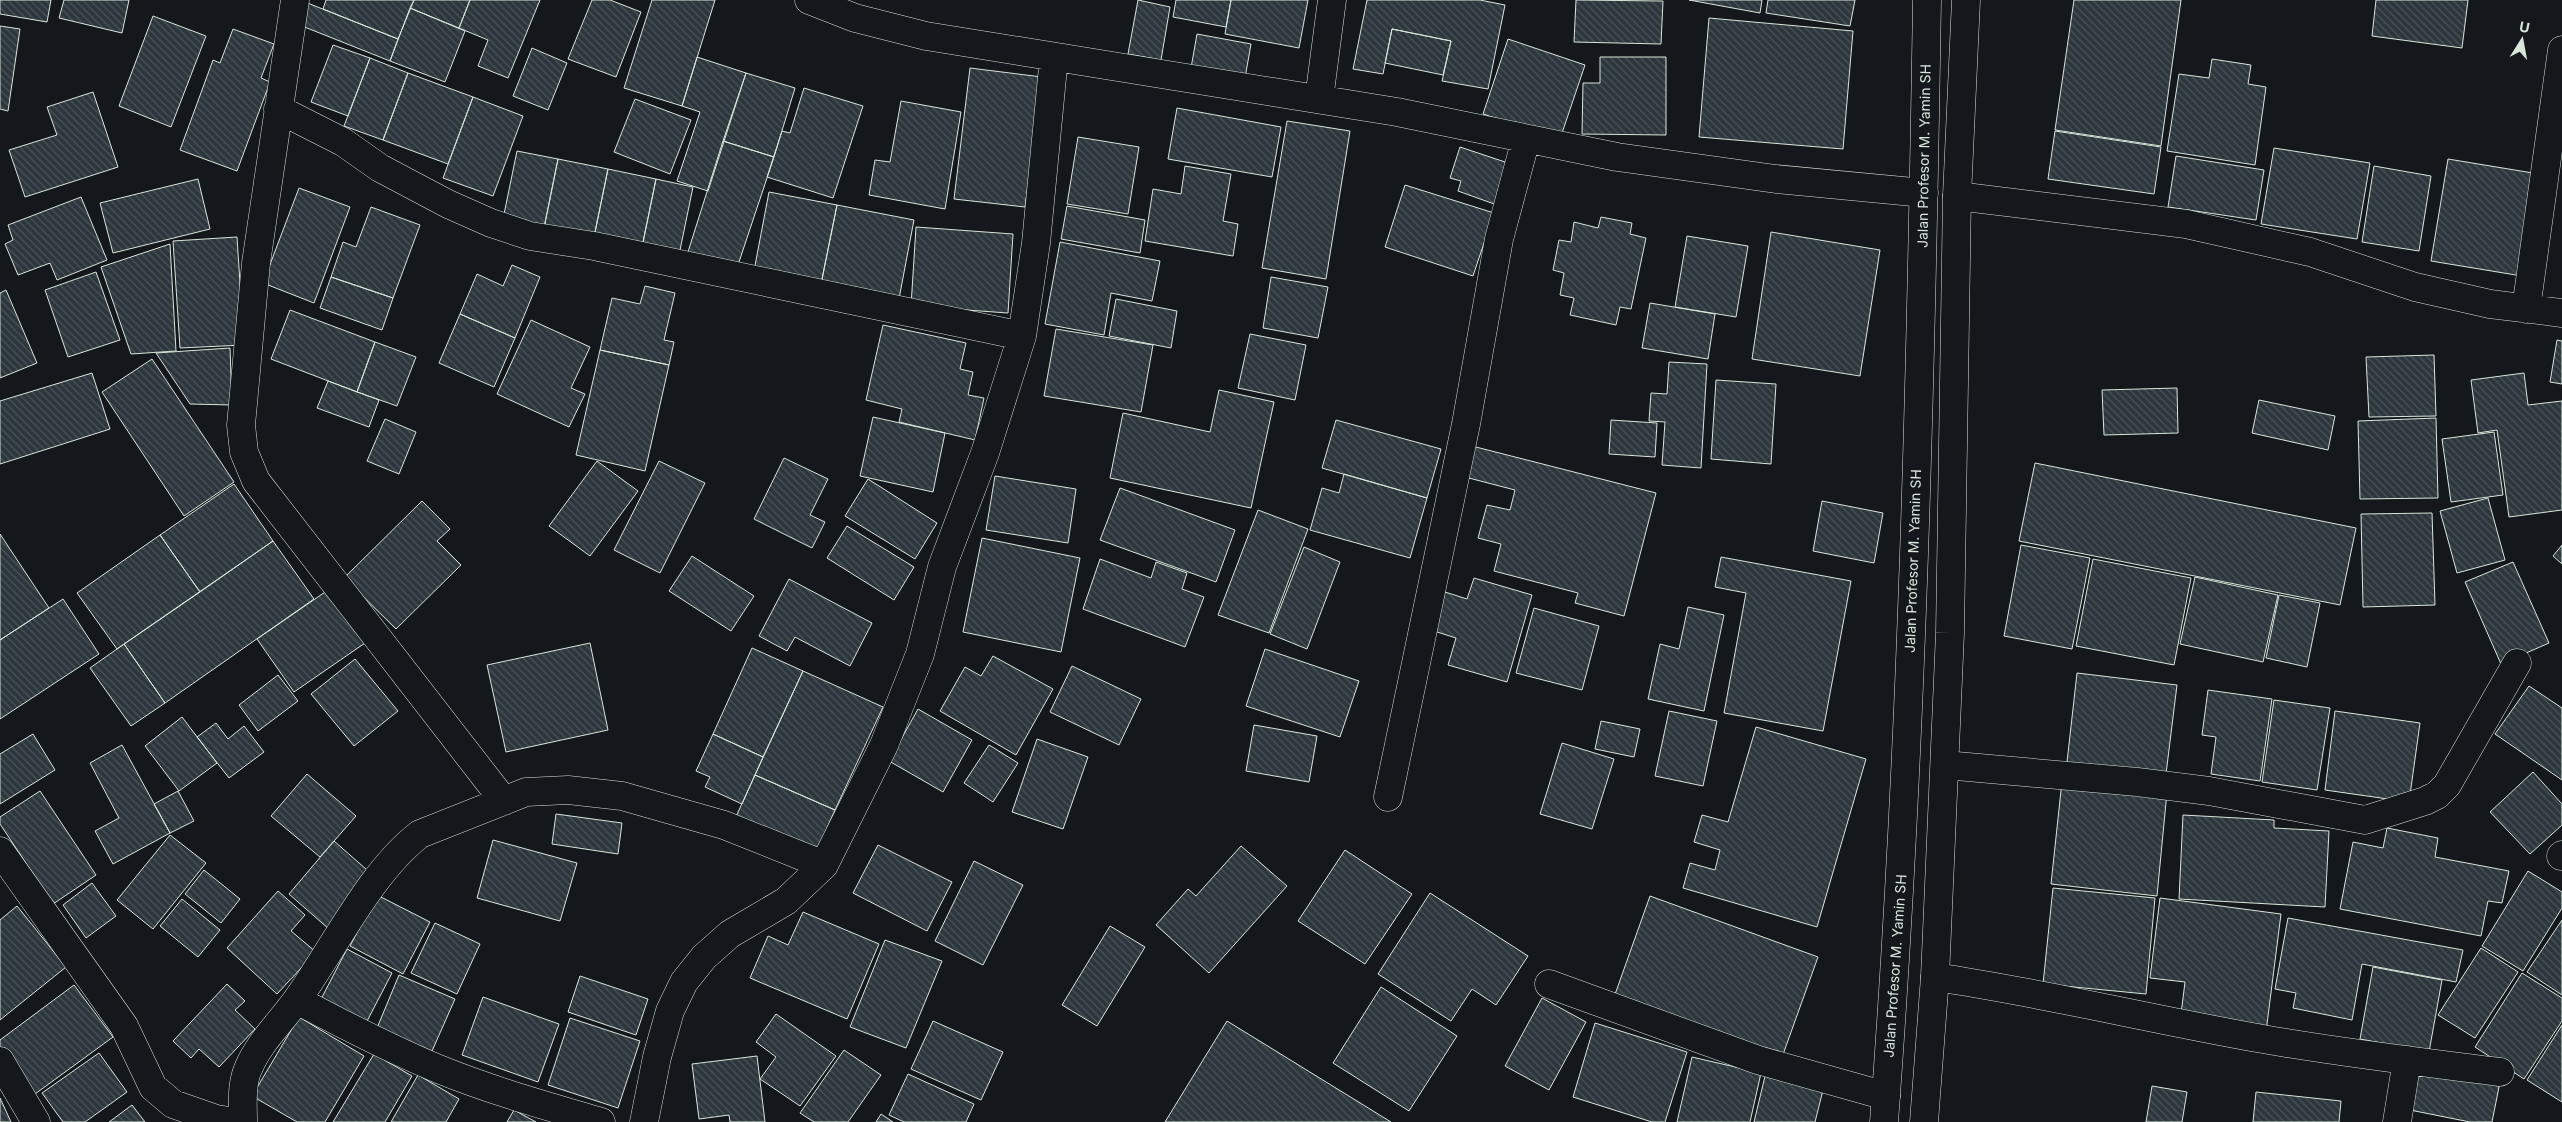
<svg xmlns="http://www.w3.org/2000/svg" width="2562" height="1122" font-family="Inter,sans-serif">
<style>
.building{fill:url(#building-back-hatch);stroke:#d8e6dc}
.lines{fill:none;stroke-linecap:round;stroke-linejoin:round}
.minor-casing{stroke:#d8e6dc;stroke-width:29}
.trunk-casing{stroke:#d8e6dc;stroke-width:29}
.minor{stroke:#14181c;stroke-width:28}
.trunk{stroke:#14181c;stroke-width:28}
.labels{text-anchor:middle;stroke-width:4;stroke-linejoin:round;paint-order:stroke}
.street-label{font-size:14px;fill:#d8e6dc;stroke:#14181c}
</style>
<defs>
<pattern id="building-back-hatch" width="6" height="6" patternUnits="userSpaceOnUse" patternTransform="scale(1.25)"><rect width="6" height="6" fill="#2c363c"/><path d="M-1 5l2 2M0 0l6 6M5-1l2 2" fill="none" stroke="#4a5358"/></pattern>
</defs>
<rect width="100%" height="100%" fill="#14181c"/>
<!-- building -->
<path class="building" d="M 0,0 L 51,0 L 47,22 L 0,14 Z
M 64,0 L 129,0 L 122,33 L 59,18 Z
M 326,0 L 414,0 L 398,39 L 323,9 Z
M 414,0 L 470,0 L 459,28 L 410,8 Z
M 470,0 L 540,0 L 508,78 L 478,66 L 488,40 L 459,28 Z
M 592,0 L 610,0 L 641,12 L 616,77 L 568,59 Z
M 652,0 L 715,0 L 682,106 L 624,88 Z
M 1138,0 L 1170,7 L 1161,60 L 1128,54 Z
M 1176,0 L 1231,0 L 1226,27 L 1173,17 Z
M 1231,0 L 1308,0 L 1299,48 L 1225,34 Z
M 1367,0 L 1480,0 L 1505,5 L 1488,89 L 1442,81 L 1451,41 L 1392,29 L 1383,74 L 1353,69 Z
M 1576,0 L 1663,1 L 1661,44 L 1574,42 Z
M 1689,0 L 1762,0 L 1760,13 Z
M 1768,0 L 1855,0 L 1850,26 L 1766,13 Z
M 2074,0 L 2181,0 L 2161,146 L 2055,130 Z
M 2376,0 L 2468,0 L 2462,48 L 2372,36 Z
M 305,2 L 398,39 L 390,61 L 297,24 Z
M 410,8 L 465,31 L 445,82 L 390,61 Z
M 153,16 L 206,36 L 171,127 L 119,106 Z
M 1709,18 L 1853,31 L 1843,149 L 1699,137 Z
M 0,26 L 20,29 L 8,111 L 0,109 Z
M 233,29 L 274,44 L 261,78 L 270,82 L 237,171 L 180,150 L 213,60 L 220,63 Z
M 1392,29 L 1451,41 L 1443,75 L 1385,63 Z
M 1197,34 L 1251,44 L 1245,78 L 1191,68 Z
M 1508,39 L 1585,65 L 1560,139 L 1483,114 Z
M 333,45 L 370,58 L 348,116 L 311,102 Z
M 532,48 L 567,63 L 548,110 L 513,96 Z
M 697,57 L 746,73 L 708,191 L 677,181 L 700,112 L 682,106 Z
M 1600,57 L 1666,57 L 1666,135 L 1582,134 L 1583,83 L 1600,83 Z
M 370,58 L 408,73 L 383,140 L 344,126 Z
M 2212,59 L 2251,65 L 2248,84 L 2266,87 L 2255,165 L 2167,151 L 2179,74 L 2209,78 Z
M 970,68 L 1042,77 L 1025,207 L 954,199 Z
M 408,73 L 473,97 L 448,164 L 383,140 Z
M 746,73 L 795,88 L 774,157 L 723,141 Z
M 804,88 L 863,106 L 833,198 L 767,177 L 782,131 L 790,133 Z
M 93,92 L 118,167 L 25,197 L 9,150 L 57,135 L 47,107 Z
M 473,97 L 523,116 L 493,196 L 443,178 Z
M 635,99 L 691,120 L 670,174 L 614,152 Z
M 901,101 L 961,112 L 945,209 L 869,195 L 875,160 L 890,162 Z
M 1177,108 L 1281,127 L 1272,177 L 1168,159 Z
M 1287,121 L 1350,131 L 1326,279 L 1262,268 Z
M 2055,131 L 2161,147 L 2154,194 L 2048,179 Z
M 1078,137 L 1139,147 L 1128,214 L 1067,204 Z
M 723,141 L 774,157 L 736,271 L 687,255 Z
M 1460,147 L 1511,164 L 1497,205 L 1458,191 L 1461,181 L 1450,178 Z
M 2274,148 L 2370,163 L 2357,239 L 2261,224 Z
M 517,151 L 558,159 L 544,228 L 503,219 Z
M 2176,156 L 2264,170 L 2256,220 L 2168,207 Z
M 558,159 L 608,169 L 594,237 L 544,228 Z
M 2448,159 L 2539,174 L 2522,276 L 2431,261 Z
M 1185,166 L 1231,174 L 1223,221 L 1238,224 L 1233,256 L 1145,241 L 1153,189 L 1181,194 Z
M 2374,166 L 2431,176 L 2419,251 L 2362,242 Z
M 608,169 L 656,179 L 642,247 L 594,237 Z
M 198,179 L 210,229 L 113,253 L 100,203 Z
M 656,179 L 693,187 L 679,255 L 642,247 Z
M 1405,185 L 1494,213 L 1473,276 L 1385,247 Z
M 299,188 L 350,207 L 314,303 L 263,283 Z
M 769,192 L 837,205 L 820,289 L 753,276 Z
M 81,197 L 107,260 L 57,280 L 50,263 L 18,275 L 5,244 L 13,240 L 8,225 Z
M 837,205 L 914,220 L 898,304 L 820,289 Z
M 1067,206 L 1145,220 L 1140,253 L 1061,239 Z
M 371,207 L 420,225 L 393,298 L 331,277 L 343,242 L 356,247 Z
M 1601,217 L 1632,223 L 1630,234 L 1646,238 L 1631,309 L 1620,307 L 1616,325 L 1570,315 L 1574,298 L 1560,295 L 1564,273 L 1553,270 L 1559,240 L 1571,242 L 1574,222 L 1598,228 Z
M 916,227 L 1013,234 L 1008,313 L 911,306 Z
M 1771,232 L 1880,250 L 1860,376 L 1752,359 Z
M 1687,236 L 1748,246 L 1736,317 L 1675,307 Z
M 237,237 L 244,345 L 180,348 L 173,241 Z
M 1060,242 L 1160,261 L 1152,301 L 1111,293 L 1104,335 L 1045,324 Z
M 170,244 L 176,351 L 131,354 L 101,267 Z
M 512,265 L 540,277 L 515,338 L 460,314 L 477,274 L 503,286 Z
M 96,272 L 120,340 L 68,357 L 45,290 Z
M 331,277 L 393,298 L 382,330 L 320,308 Z
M 1271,277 L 1328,287 L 1318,338 L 1263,328 Z
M 645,286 L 675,293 L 664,340 L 674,342 L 669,365 L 600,350 L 612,298 L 640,304 Z
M 6,290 L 37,363 L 0,378 L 0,293 Z
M 1116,299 L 1177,311 L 1171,348 L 1109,336 Z
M 1650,303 L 1715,314 L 1708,359 L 1642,348 Z
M 290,310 L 375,342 L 357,392 L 271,359 Z
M 460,314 L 515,338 L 494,387 L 439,363 Z
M 531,320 L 590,347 L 571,388 L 585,394 L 569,427 L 497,394 Z
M 883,325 L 966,343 L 960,369 L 973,372 L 968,395 L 984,398 L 975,440 L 899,422 L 902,409 L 866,400 Z
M 1056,329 L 1153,345 L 1141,412 L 1044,396 Z
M 1250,334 L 1306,345 L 1295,400 L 1238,388 Z
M 2557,340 L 2562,341 L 2562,384 L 2550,382 Z
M 375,342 L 416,357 L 397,406 L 357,392 Z
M 230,348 L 232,405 L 190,404 L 156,353 Z
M 600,350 L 669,365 L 645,471 L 576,455 Z
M 2434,355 L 2436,416 L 2369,417 L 2366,357 Z
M 152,359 L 234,482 L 184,516 L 102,392 Z
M 1669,362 L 1707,364 L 1701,468 L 1662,465 L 1665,422 L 1649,421 L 1651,393 L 1667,394 Z
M 92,373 L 110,429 L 0,464 L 0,401 Z
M 2524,373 L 2528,405 L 2562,401 L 2562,510 L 2509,517 L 2497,430 L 2478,433 L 2471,380 Z
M 1716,380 L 1776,384 L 1771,464 L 1711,459 Z
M 328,381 L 379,400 L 369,427 L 317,408 Z
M 2177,388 L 2178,433 L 2104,435 L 2102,390 Z
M 1219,390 L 1274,402 L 1251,508 L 1110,478 L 1123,413 L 1210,432 Z
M 2259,400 L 2335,416 L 2328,450 L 2252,433 Z
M 873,417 L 945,433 L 933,492 L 860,476 Z
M 2436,418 L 2438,498 L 2360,499 L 2358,421 Z
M 385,419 L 416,432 L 399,474 L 367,461 Z
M 1336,420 L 1441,449 L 1427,498 L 1322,468 Z
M 1611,420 L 1657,423 L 1655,457 L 1609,454 Z
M 2494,432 L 2503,495 L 2451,502 L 2442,439 Z
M 1472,446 L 1656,493 L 1624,616 L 1575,603 L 1578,593 L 1494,571 L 1501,544 L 1478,538 L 1487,505 L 1510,510 L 1515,490 L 1465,477 Z
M 784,458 L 828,479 L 810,515 L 825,522 L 812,548 L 754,519 Z
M 597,461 L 638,491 L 590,556 L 549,526 Z
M 659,461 L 705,483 L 660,573 L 614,550 Z
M 2035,463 L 2356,528 L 2340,605 L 2019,541 Z
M 1344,474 L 1427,498 L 1410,558 L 1310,530 L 1322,488 L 1339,493 Z
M 995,476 L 1076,489 L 1068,543 L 986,530 Z
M 868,479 L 937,523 L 915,559 L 845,516 Z
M 234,484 L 273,541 L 200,592 L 160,535 Z
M 1120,488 L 1235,530 L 1216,582 L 1100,540 Z
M 2488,498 L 2505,560 L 2457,573 L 2440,511 Z
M 422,501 L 450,529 L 437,541 L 461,565 L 396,629 L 344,578 Z
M 1822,501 L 1883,513 L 1874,563 L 1813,551 Z
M 1258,510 L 1308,529 L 1269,633 L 1218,615 Z
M 2432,513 L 2435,605 L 2363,607 L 2361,514 Z
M 847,526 L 914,567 L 894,600 L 827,558 Z
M 0,534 L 49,608 L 0,640 Z
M 160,535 L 200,592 L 117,649 L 77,593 Z
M 982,538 L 1080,558 L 1061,652 L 963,632 Z
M 273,541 L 314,599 L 165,703 L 124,644 Z
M 2021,545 L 2090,558 L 2072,649 L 2004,636 Z
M 2562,545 L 2562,564 L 2553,556 Z
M 1304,547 L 1340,562 L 1307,649 L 1270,634 Z
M 692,556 L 754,596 L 731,631 L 669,591 Z
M 1721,557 L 1851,581 L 1823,731 L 1724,713 L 1746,593 L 1715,587 Z
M 1100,559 L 1151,578 L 1156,562 L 1187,573 L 1182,589 L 1204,597 L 1185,647 L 1083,609 Z
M 2093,559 L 2191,578 L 2174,665 L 2076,646 Z
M 2513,562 L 2549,643 L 2501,664 L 2465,582 Z
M 2195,577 L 2278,595 L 2263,662 L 2180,644 Z
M 1474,578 L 1532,595 L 1507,682 L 1448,665 L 1456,638 L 1434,631 L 1445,592 L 1467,599 Z
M 789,579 L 872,623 L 850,666 L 795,637 L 787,651 L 759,636 Z
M 328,590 L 365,643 L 294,692 L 257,639 Z
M 2279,595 L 2320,603 L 2307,667 L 2266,658 Z
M 63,599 L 99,654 L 0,719 L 0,640 Z
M 1688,607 L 1724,615 L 1704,711 L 1648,699 L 1660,644 L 1679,649 Z
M 1534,608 L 1599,626 L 1582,690 L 1516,673 Z
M 590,643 L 608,730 L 506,752 L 487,665 Z
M 124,644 L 165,703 L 131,726 L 90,668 Z
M 752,648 L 803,671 L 763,757 L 713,734 Z
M 1265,649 L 1359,681 L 1340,737 L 1246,706 Z
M 993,656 L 1053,689 L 1016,755 L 940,711 L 965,667 L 981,676 Z
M 355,659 L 398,711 L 354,746 L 311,694 Z
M 1072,666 L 1141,699 L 1119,745 L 1050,712 Z
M 803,671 L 883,707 L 835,810 L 755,775 Z
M 2077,673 L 2177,685 L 2165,782 L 2066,771 Z
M 278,675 L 298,701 L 258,731 L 239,705 Z
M 2529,686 L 2562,708 L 2562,780 L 2495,734 Z
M 2208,690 L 2272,699 L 2260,781 L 2211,774 L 2216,737 L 2202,735 Z
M 2274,700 L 2330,708 L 2317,790 L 2262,782 Z
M 918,709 L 972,740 L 943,792 L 889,761 Z
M 1669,711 L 1717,721 L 1703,786 L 1655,776 Z
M 2335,711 L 2420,723 L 2409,802 L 2325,790 Z
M 182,717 L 217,763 L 179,791 L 145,746 Z
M 1601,721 L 1640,729 L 1634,757 L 1595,749 Z
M 216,723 L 228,739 L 244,726 L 264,752 L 229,778 L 197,737 Z
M 1254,725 L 1317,736 L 1309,782 L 1246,771 Z
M 1756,727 L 1866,759 L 1817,927 L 1683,888 L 1690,863 L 1715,870 L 1720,850 L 1694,842 L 1702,815 L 1728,822 Z
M 33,734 L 55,770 L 0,804 L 0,754 Z
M 713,734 L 763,757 L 742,804 L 705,787 L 710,777 L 696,771 Z
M 1037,739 L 1088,757 L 1063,829 L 1012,812 Z
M 1562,743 L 1614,759 L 1592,829 L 1540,814 Z
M 122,745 L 170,833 L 113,864 L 95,831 L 119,818 L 90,763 Z
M 989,745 L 1018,763 L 993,802 L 964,783 Z
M 2533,772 L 2562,804 L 2562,825 L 2530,854 L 2490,812 Z
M 307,774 L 356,816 L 320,857 L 271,816 Z
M 755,775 L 835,810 L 814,857 L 734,821 Z
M 2062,781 L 2167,792 L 2157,896 L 2051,884 Z
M 40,791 L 96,875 L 53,904 L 0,824 L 0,817 Z
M 178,791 L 194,821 L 170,833 L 154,804 Z
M 556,814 L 622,823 L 618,854 L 552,844 Z
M 2183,815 L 2274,820 L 2274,828 L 2329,831 L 2325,907 L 2179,899 Z
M 2387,828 L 2438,838 L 2435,857 L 2509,871 L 2502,903 L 2488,901 L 2481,936 L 2340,909 L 2353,842 L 2383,848 Z
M 170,835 L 206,863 L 153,929 L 117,900 Z
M 493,840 L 577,863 L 560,921 L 477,898 Z
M 334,841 L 375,877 L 330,930 L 289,894 Z
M 878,845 L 952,882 L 927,931 L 853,893 Z
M 1241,846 L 1287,886 L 1209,973 L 1156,925 L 1188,889 L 1196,896 Z
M 1345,850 L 1412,894 L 1365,964 L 1298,921 Z
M 974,861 L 1023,885 L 983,965 L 935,941 Z
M 204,870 L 240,899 L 221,923 L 185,894 Z
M 2528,871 L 2562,892 L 2562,908 L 2523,971 L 2482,946 Z
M 92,883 L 116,916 L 86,938 L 63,905 Z
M 2053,888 L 2155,898 L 2146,994 L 2043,984 Z
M 278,891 L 305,915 L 291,931 L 316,952 L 277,994 L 227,948 Z
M 1430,893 L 1528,956 L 1496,1005 L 1472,989 L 1451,1021 L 1378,974 Z
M 377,895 L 430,922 L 403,974 L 350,946 Z
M 1650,896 L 1818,957 L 1781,1060 L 1613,1000 Z
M 2160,898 L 2281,914 L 2266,1032 L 2180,1022 L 2185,982 L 2150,978 Z
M 182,899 L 220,930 L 198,957 L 160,926 Z
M 17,906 L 66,967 L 0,1020 L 0,920 Z
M 803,912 L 879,944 L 847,1019 L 750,978 L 768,936 L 788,945 Z
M 2288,918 L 2463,950 L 2456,982 L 2362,964 L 2352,1020 L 2293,1008 L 2296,993 L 2275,989 Z
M 2562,920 L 2562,995 L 2527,972 Z
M 435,923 L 480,944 L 457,994 L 411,973 Z
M 1110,926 L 1145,947 L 1097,1026 L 1062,1005 Z
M 885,940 L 942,961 L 906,1048 L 850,1027 Z
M 2481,948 L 2518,972 L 2475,1038 L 2438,1015 Z
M 347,949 L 392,973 L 365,1025 L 320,1001 Z
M 2373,967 L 2442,980 L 2429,1052 L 2360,1039 Z
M 2522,973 L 2562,998 L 2562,1021 L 2524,1079 L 2475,1047 Z
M 399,975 L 455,999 L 432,1051 L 377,1028 Z
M 580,976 L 648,999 L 636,1035 L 568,1012 Z
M 227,984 L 245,1001 L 235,1010 L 255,1029 L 219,1067 L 199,1049 L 191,1058 L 173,1041 Z
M 74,985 L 113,1037 L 35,1094 L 0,1048 L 0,1040 Z
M 1381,987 L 1457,1036 L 1409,1111 L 1333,1063 Z
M 483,997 L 559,1024 L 538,1082 L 462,1055 Z
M 1542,998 L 1586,1022 L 1549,1090 L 1505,1066 Z
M 776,1014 L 836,1056 L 800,1106 L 760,1079 L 776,1057 L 756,1042 Z
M 299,1017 L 364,1056 L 325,1122 L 297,1122 L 252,1096 Z
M 570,1018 L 640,1041 L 618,1108 L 548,1085 Z
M 933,1021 L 1003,1052 L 981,1100 L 911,1069 Z
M 1227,1021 L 1391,1122 L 1165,1122 Z
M 1595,1023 L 1687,1052 L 1665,1122 L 1652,1122 L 1573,1097 Z
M 2562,1025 L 2562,1102 L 2527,1080 Z
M 844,1050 L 881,1075 L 848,1122 L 814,1122 L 800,1113 Z
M 99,1053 L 127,1092 L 85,1122 L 63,1122 L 42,1093 Z
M 374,1054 L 412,1076 L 385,1122 L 333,1122 Z
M 757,1056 L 765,1122 L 730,1122 L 729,1115 L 699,1119 L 692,1064 Z
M 1692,1057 L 1761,1073 L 1750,1122 L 1677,1122 Z
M 2419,1065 L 2500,1082 L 2492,1122 L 2470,1122 L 2410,1110 Z
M 1767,1068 L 1825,1082 L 1815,1122 L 1754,1122 Z
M 908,1074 L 974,1104 L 966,1122 L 904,1122 L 889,1115 Z
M 418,1075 L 459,1099 L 446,1122 L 391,1122 Z
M 2152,1086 L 2187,1092 L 2182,1122 L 2146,1122 Z
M 2256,1092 L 2341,1101 L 2339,1122 L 2253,1122 Z
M 0,1098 L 11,1122 L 0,1122 Z
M 132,1105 L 145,1122 L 109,1122 Z
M 514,1110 L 536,1122 L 507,1122 Z
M 881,1114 L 893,1122 L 876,1122 Z"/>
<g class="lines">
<defs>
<path id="minor" d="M 295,0 L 256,263 L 241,425 L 244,452 L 256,481 L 504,801
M 809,0 L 855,18 L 926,36 L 1397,112 L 1617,157 L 1776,179 L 1924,193
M 1319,99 L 1332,0
M 278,109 L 343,142 L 380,168 L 448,204 L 491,223 L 530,236 L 594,246 L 1022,336
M 1957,196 L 2186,224 L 2310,252 L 2415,287 L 2490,304 L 2562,313
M 2526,309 L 2562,50
M 1945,765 L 2137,782 L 2209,791 L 2365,820 L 2425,801 L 2437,795 L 2447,785 L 2517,663
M 1388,797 L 1466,424 L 1499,239 L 1526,139
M 0,851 L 124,1026 L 153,1087 L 173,1104 L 216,1119 L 237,1122
M 2561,856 L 2562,855
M 1935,977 C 2045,993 2154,1020 2263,1039 C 2342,1053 2421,1062 2500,1072
M 1549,984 L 1758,1060 L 1886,1096
M 297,1000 C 344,1025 392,1050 441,1070 C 493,1091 547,1106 601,1122
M 0,1061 L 36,1122
M 243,1122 C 243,1105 241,1085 248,1069 C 258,1044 280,1023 296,1001 C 333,950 370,872 420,834 L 526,792 L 568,790 L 622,796 L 724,825 L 824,865
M 644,1122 L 657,1057 L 670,1011 L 684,982 L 704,957 L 730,934 L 786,901 L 824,865 L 884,745 L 920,654 L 942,567 L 985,453 L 1022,336 L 1036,243 L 1054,57
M 2397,1122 L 2407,1060"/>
<path id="trunk" d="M 1884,1122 C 1912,749 1921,374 1927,0
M 1924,1122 L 1935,977 L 1950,633 L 1957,196 L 1966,0"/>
</defs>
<!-- minor casing -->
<use href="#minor" class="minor-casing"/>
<!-- trunk casing -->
<use href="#trunk" class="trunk-casing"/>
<!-- minor -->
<use href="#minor" class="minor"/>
<!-- trunk -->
<use href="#trunk" class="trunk"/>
</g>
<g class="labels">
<!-- street labels -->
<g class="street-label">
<text transform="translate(1924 156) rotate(-89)" y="5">Jalan Profesor M. Yamin SH</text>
<text transform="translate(1913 561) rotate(-88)" y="5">Jalan Profesor M. Yamin SH</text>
<text transform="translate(1895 966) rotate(-86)" y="5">Jalan Profesor M. Yamin SH</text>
</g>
</g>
<!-- north arrow -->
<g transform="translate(2522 40) rotate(11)" stroke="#14181c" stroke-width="4" paint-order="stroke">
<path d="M0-4L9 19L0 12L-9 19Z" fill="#d8e6dc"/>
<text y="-8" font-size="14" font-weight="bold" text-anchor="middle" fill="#d8e6dc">U</text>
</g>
</svg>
